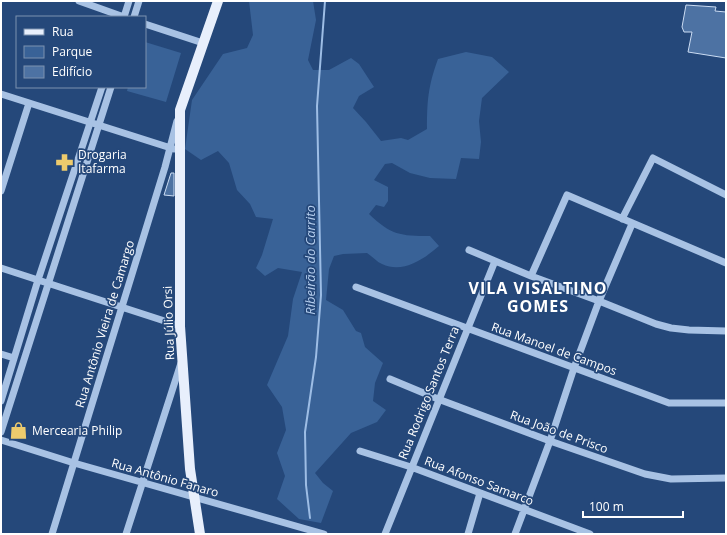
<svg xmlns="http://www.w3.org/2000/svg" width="727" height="535" font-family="'Open Sans',sans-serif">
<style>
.green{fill:#396297}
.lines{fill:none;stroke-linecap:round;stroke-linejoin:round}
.stream{stroke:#9dbde5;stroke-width:2}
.building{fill:#4d72a3;stroke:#cbdcf3}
.minor{stroke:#a8c2e4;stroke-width:7}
.major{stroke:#e8effc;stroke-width:10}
.labels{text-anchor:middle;stroke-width:3.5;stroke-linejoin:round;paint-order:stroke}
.poi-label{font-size:12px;fill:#fff;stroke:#25487a;text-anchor:start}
.street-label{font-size:12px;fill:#fff;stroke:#25487a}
.water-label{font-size:13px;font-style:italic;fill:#b3ccec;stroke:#25487a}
.district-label{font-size:16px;font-weight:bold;letter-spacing:1px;fill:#fff;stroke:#25487a}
</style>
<rect width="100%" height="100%" fill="#25487a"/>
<!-- green -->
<path class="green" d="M 249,1 L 313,1 L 316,20 L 308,60 L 313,70 L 329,70 L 351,58 L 359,64 L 374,87 L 359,96 L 353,108 L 366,122 L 381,141 L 401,138 L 408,140 L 427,129 C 427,102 428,86 438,59 L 466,52 L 492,57 L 509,72 L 482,98 L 479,121 L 481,142 L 479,159 L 461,158 L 456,179 L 430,178 L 410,173 L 392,163 L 385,164 L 374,180 L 388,187 L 388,201 L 384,207 L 376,205 L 369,214 C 391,235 400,236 430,236 L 439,246 C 424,259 403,274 382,264 C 377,262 372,256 367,253 L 343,254 L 334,256 L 329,269 L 326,300 L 343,310 L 356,331 L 361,333 L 365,347 L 383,363 L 375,383 L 373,401 L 386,410 L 377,422 L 351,433 L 315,473 L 323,483 L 333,491 L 321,523 L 299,519 L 277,499 L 285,476 L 277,453 L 286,430 L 282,407 L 267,385 L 288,336 L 293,299 L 302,272 L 278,268 L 265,276 L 256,268 L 262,255 L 273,219 L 256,217 L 250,204 L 237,190 L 229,163 L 218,151 L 201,160 L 185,149 L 192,100 L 223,54 L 247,48 L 253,35 Z
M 145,42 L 181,53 L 166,102 L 127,91 L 128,87 L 145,87 Z"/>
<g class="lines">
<!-- stream -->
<path class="stream" d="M 310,518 L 306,485 L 305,432 L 316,357 L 321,295 L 317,106 L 325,1"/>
</g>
<!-- building -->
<path class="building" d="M 686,5 L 716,7 L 715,11 L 726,12 L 726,58 L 688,52 L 692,32 L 684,32 L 682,27 Z
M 171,173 L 174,173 L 174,196 L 164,195 Z
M 16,425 L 26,428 L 23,438 L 12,435 Z"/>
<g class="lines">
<!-- minor -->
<path class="minor" d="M 79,1 L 124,17
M 124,17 L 129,1
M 134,17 L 139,1
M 145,24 L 203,43
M 1,94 L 174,149
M 1,191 L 29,103
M 622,219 L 653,158 L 726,195
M 469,250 L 531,276 L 599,301 L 656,324 L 671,328 L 689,330 L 726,331
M 1,268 L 180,326
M 531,276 L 567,195 L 726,263
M 356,287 L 669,403 L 726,403
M 1,354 L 14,358
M 390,379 L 438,399 L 550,441 L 645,474 L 671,479 L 726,478
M 1,401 L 38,280 L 102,87
M 1,432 L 111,87
M 1,440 L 74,463 L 324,534
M 360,451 L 411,467 L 590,534
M 52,534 L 165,167 L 177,121
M 126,534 L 181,363
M 385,534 L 495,261
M 468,534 L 480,493
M 515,534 L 550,441 L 574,368 L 599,301 L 632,224"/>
<!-- major -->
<path class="major" d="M 200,534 L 190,469 L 180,326 L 180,110 L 218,1"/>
</g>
<!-- icons -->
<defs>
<symbol id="pharmacy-bare" viewBox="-9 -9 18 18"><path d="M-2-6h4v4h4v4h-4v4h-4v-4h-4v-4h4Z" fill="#edcb6d" stroke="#25487a" stroke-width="2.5" paint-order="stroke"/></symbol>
<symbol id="shop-bare" viewBox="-9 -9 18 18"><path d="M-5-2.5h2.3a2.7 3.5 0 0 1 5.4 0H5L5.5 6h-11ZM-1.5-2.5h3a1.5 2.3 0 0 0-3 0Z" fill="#edcb6d" stroke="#25487a" stroke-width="2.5" paint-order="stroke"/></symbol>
</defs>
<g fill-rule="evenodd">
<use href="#pharmacy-bare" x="52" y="150" width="25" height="25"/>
<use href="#shop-bare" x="6" y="418" width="25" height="25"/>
</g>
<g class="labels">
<!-- poi labels -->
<g class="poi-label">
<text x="78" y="159">Drogaria<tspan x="78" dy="14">Itafarma</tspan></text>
<text x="32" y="435">Mercearia Philip</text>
</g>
<!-- street labels -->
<g class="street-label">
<text transform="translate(169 323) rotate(-92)" y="4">Rua Júlio Orsi</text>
<text transform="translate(105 324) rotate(-73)" y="4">Rua Antônio Vieira de Camargo</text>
<text transform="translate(554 349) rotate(20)" y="4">Rua Manoel de Campos</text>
<text transform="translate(429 393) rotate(-68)" y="4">Rua Rodrigo Santos Terra</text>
<text transform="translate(559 432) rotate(20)" y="4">Rua João de Prisco</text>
<text transform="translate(165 478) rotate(16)" y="4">Rua Antônio Fanaro</text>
<text transform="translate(479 481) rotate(21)" y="4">Rua Afonso Samarco</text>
</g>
<!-- water labels -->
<g class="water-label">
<text transform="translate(310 260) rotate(-90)" y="5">Ribeirão do Carrito</text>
</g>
<!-- district labels -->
<g class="district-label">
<text x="538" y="294">VILA VISALTINO<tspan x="538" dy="18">GOMES</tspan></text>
</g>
</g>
<!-- border -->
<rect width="727" height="535" fill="none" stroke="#ffffff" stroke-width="4"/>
<!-- legend -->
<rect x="16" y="16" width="130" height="72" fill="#25487a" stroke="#7c91af"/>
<rect x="24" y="29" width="20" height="6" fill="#e8effc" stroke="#7c91af"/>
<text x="52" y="36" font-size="12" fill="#ffffff">Rua</text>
<rect x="24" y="46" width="20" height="12" fill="#396297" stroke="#7c91af"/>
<text x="52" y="56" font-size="12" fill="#ffffff">Parque</text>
<rect x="24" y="66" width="20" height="12" fill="#4d72a3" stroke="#7c91af"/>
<text x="52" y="76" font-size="12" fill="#ffffff">Edifício</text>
<!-- scale -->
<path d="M583 511v6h100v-6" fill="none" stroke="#ffffff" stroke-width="2"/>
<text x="589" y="511" font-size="12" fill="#ffffff" stroke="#25487a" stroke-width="3" paint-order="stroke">100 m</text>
</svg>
